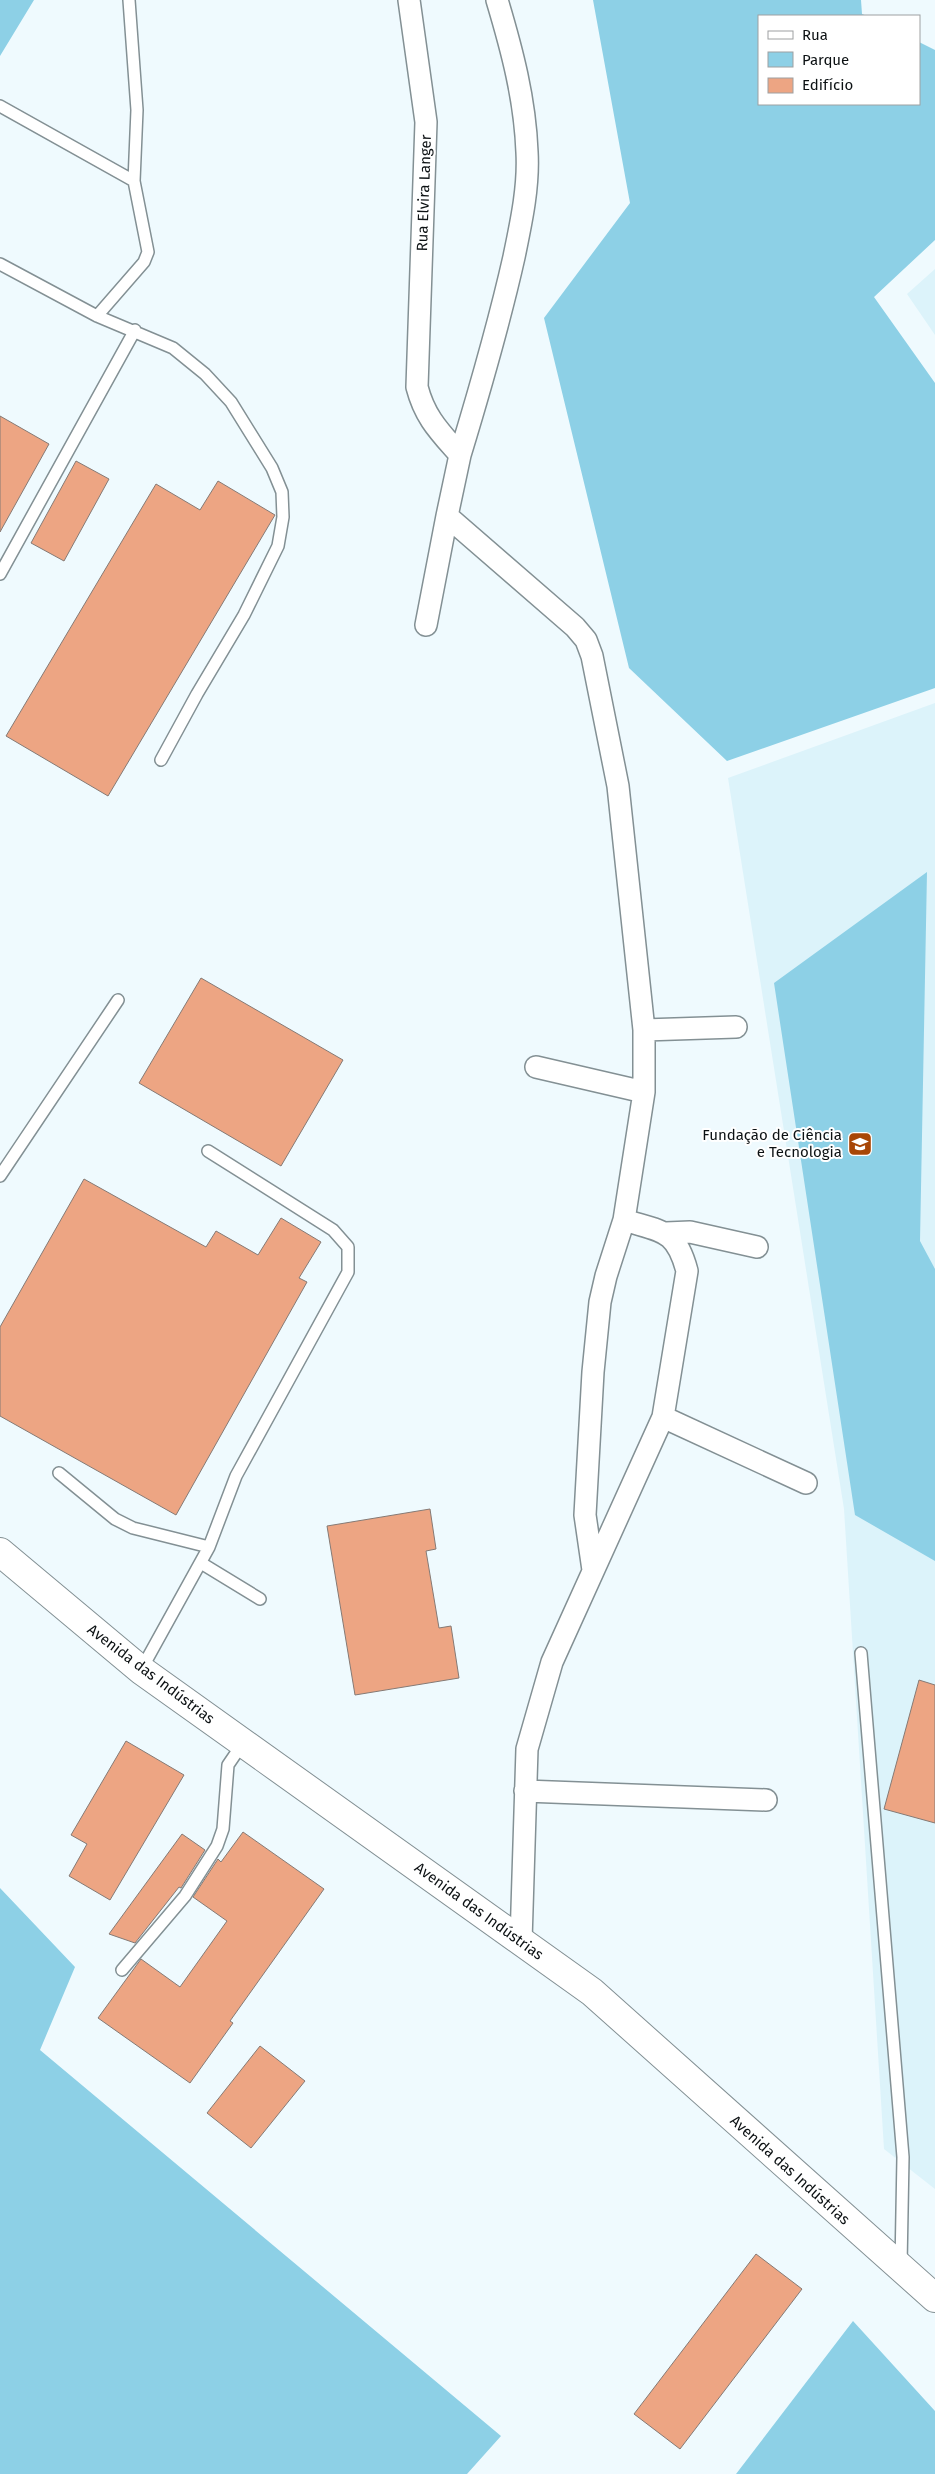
<svg xmlns="http://www.w3.org/2000/svg" width="935" height="2474" font-family="'Fira Sans',sans-serif">
<style>
.built{fill:#dcf3fa}
.green{fill:#8dd0e6}
.building{fill:#eda583;stroke:#857a75}
.lines{fill:none;stroke-linecap:round;stroke-linejoin:round}
.service-casing{stroke:#839094;stroke-width:14}
.minor-casing{stroke:#839094;stroke-width:24}
.primary-casing{stroke:#839094;stroke-width:30}
.service{stroke:#fff;stroke-width:11}
.minor{stroke:#fff;stroke-width:21}
.primary{stroke:#fff;stroke-width:28}
.labels{text-anchor:middle;stroke-width:4;stroke-linejoin:round;paint-order:stroke}
.street-label{font-size:15px;fill:#0c1113;stroke:#fff}
.poi-label{font-size:15px;fill:#0c1113;stroke:#fff;text-anchor:end}
</style>
<rect width="100%" height="100%" fill="#effafe"/>
<!-- built -->
<path class="built" d="M 935,269 L 935,335 L 907,294 Z
M 935,703 L 935,2189 L 884,2149 L 844,1509 L 728,778 Z"/>
<!-- green -->
<path class="green" d="M 0,0 L 34,0 L 0,56 Z
M 593,0 L 861,0 L 862,14 L 867,16 L 759,16 L 759,104 L 919,104 L 919,42 L 935,50 L 935,240 L 874,297 L 935,383 L 935,688 L 727,761 L 629,668 L 544,318 L 630,203 Z
M 927,872 L 920,1241 L 935,1269 L 935,1561 L 855,1515 L 774,983 Z
M 0,1888 L 75,1967 L 40,2050 L 501,2436 L 467,2474 L 0,2474 Z
M 853,2321 L 935,2411 L 935,2474 L 736,2474 Z"/>
<!-- building -->
<path class="building" d="M 0,416 L 49,444 L 0,532 Z
M 76,461 L 109,479 L 64,561 L 31,543 Z
M 218,481 L 275,515 L 108,796 L 6,736 L 156,484 L 200,510 Z
M 201,978 L 343,1060 L 281,1166 L 139,1083 Z
M 84,1179 L 206,1247 L 216,1231 L 258,1255 L 281,1218 L 321,1242 L 299,1278 L 307,1282 L 176,1515 L 0,1416 L 0,1327 Z
M 430,1509 L 436,1549 L 426,1551 L 439,1628 L 451,1626 L 459,1678 L 355,1695 L 327,1526 Z
M 919,1680 L 935,1685 L 935,1823 L 884,1809 Z
M 126,1741 L 184,1775 L 110,1900 L 69,1876 L 87,1844 L 71,1835 Z
M 243,1832 L 324,1889 L 230,2021 L 233,2023 L 190,2083 L 98,2018 L 141,1959 L 180,1987 L 227,1921 L 193,1897 L 218,1859 L 221,1862 Z
M 182,1834 L 205,1850 L 181,1888 L 179,1887 L 135,1943 L 109,1934 Z
M 260,2046 L 305,2081 L 251,2148 L 207,2113 Z
M 756,2254 L 802,2289 L 680,2449 L 634,2414 Z"/>
<g class="lines">
<defs>
<path id="service" d="M 129,0 L 137,110 L 134,181
M 0,106 L 134,181 L 148,252 L 144,262 L 97,316
M 0,264 L 97,316 L 173,348 L 205,374 L 231,402 L 272,468 L 282,492 L 283,517 L 278,546 L 244,615 L 197,694 L 161,760
M 0,574 L 135,330
M 0,1176 L 118,1000
M 59,1473 L 115,1519 L 133,1528 L 209,1547
M 201,1563 L 260,1599
M 861,1653 L 903,2157 L 901,2265
M 141,1670 L 209,1547 L 236,1476 L 348,1272 L 348,1247 L 333,1230 L 208,1151
M 122,1970 L 185,1896 L 217,1846 L 223,1829 L 228,1765 L 243,1743"/>
<path id="minor" d="M 409,0 L 426,122 L 417,387 C 425,418 440,432 460,455 L 447,516 L 575,627 L 586,640 L 592,656 L 618,786 L 644,1030 L 644,1092 L 624,1220 C 662,1232 676,1229 687,1271 L 663,1417 L 552,1662 L 527,1749 L 521,1941
M 460,455 C 480,389 499,324 514,257 C 521,223 529,187 527,152 C 525,99 512,50 497,0
M 426,625 L 447,516
M 644,1030 L 736,1027
M 536,1067 L 644,1092
M 666,1233 L 690,1232 L 757,1247
M 663,1417 L 806,1483
M 593,1570 L 585,1515 L 593,1372 L 600,1302 L 606,1276 L 624,1220
M 525,1791 L 766,1800"/>
<path id="primary" d="M 0,1552 L 141,1670 L 592,1992 L 935,2298"/>
</defs>
<!-- service casing -->
<use href="#service" class="service-casing"/>
<!-- minor casing -->
<use href="#minor" class="minor-casing"/>
<!-- primary casing -->
<use href="#primary" class="primary-casing"/>
<!-- service -->
<use href="#service" class="service"/>
<!-- minor -->
<use href="#minor" class="minor"/>
<!-- primary -->
<use href="#primary" class="primary"/>
</g>
<!-- icons -->
<defs>
<symbol id="university-square" viewBox="-11 -11 22 22"><rect x="-9" y="-9" width="18" height="18" rx="4" fill="#a84606" stroke="#fff"/><path d="M0-5L7-2L0 1L-7-2ZM-4 1L0 2.5L4 1V4Q0 6-4 4Z" fill="#fff"/></symbol>
</defs>
<g fill-rule="evenodd">
<use href="#university-square" x="846" y="1130" width="28" height="28"/>
</g>
<g class="labels">
<!-- street labels -->
<g class="street-label">
<text transform="translate(424 193) rotate(-88)" y="5">Rua Elvira Langer</text>
<text transform="translate(151 1674) rotate(37)" y="5">Avenida das Indústrias</text>
<text transform="translate(479 1911) rotate(36)" y="5">Avenida das Indústrias</text>
<text transform="translate(790 2170) rotate(42)" y="5">Avenida das Indústrias</text>
</g>
<!-- poi labels -->
<g class="poi-label">
<text x="842" y="1140">Fundação de Ciência<tspan x="842" dy="17">e Tecnologia</tspan></text>
</g>
</g>
<!-- legend -->
<rect x="758" y="15" width="162" height="90" fill="#ffffff" stroke="#9ea0a1"/>
<rect x="768" y="31" width="25" height="8" fill="#ffffff" stroke="#9ea0a1"/>
<text x="802" y="40" font-size="15" fill="#0c1113">Rua</text>
<rect x="768" y="52" width="25" height="15" fill="#8dd0e6" stroke="#9ea0a1"/>
<text x="802" y="65" font-size="15" fill="#0c1113">Parque</text>
<rect x="768" y="78" width="25" height="15" fill="#eda583" stroke="#9ea0a1"/>
<text x="802" y="90" font-size="15" fill="#0c1113">Edifício</text>
</svg>
